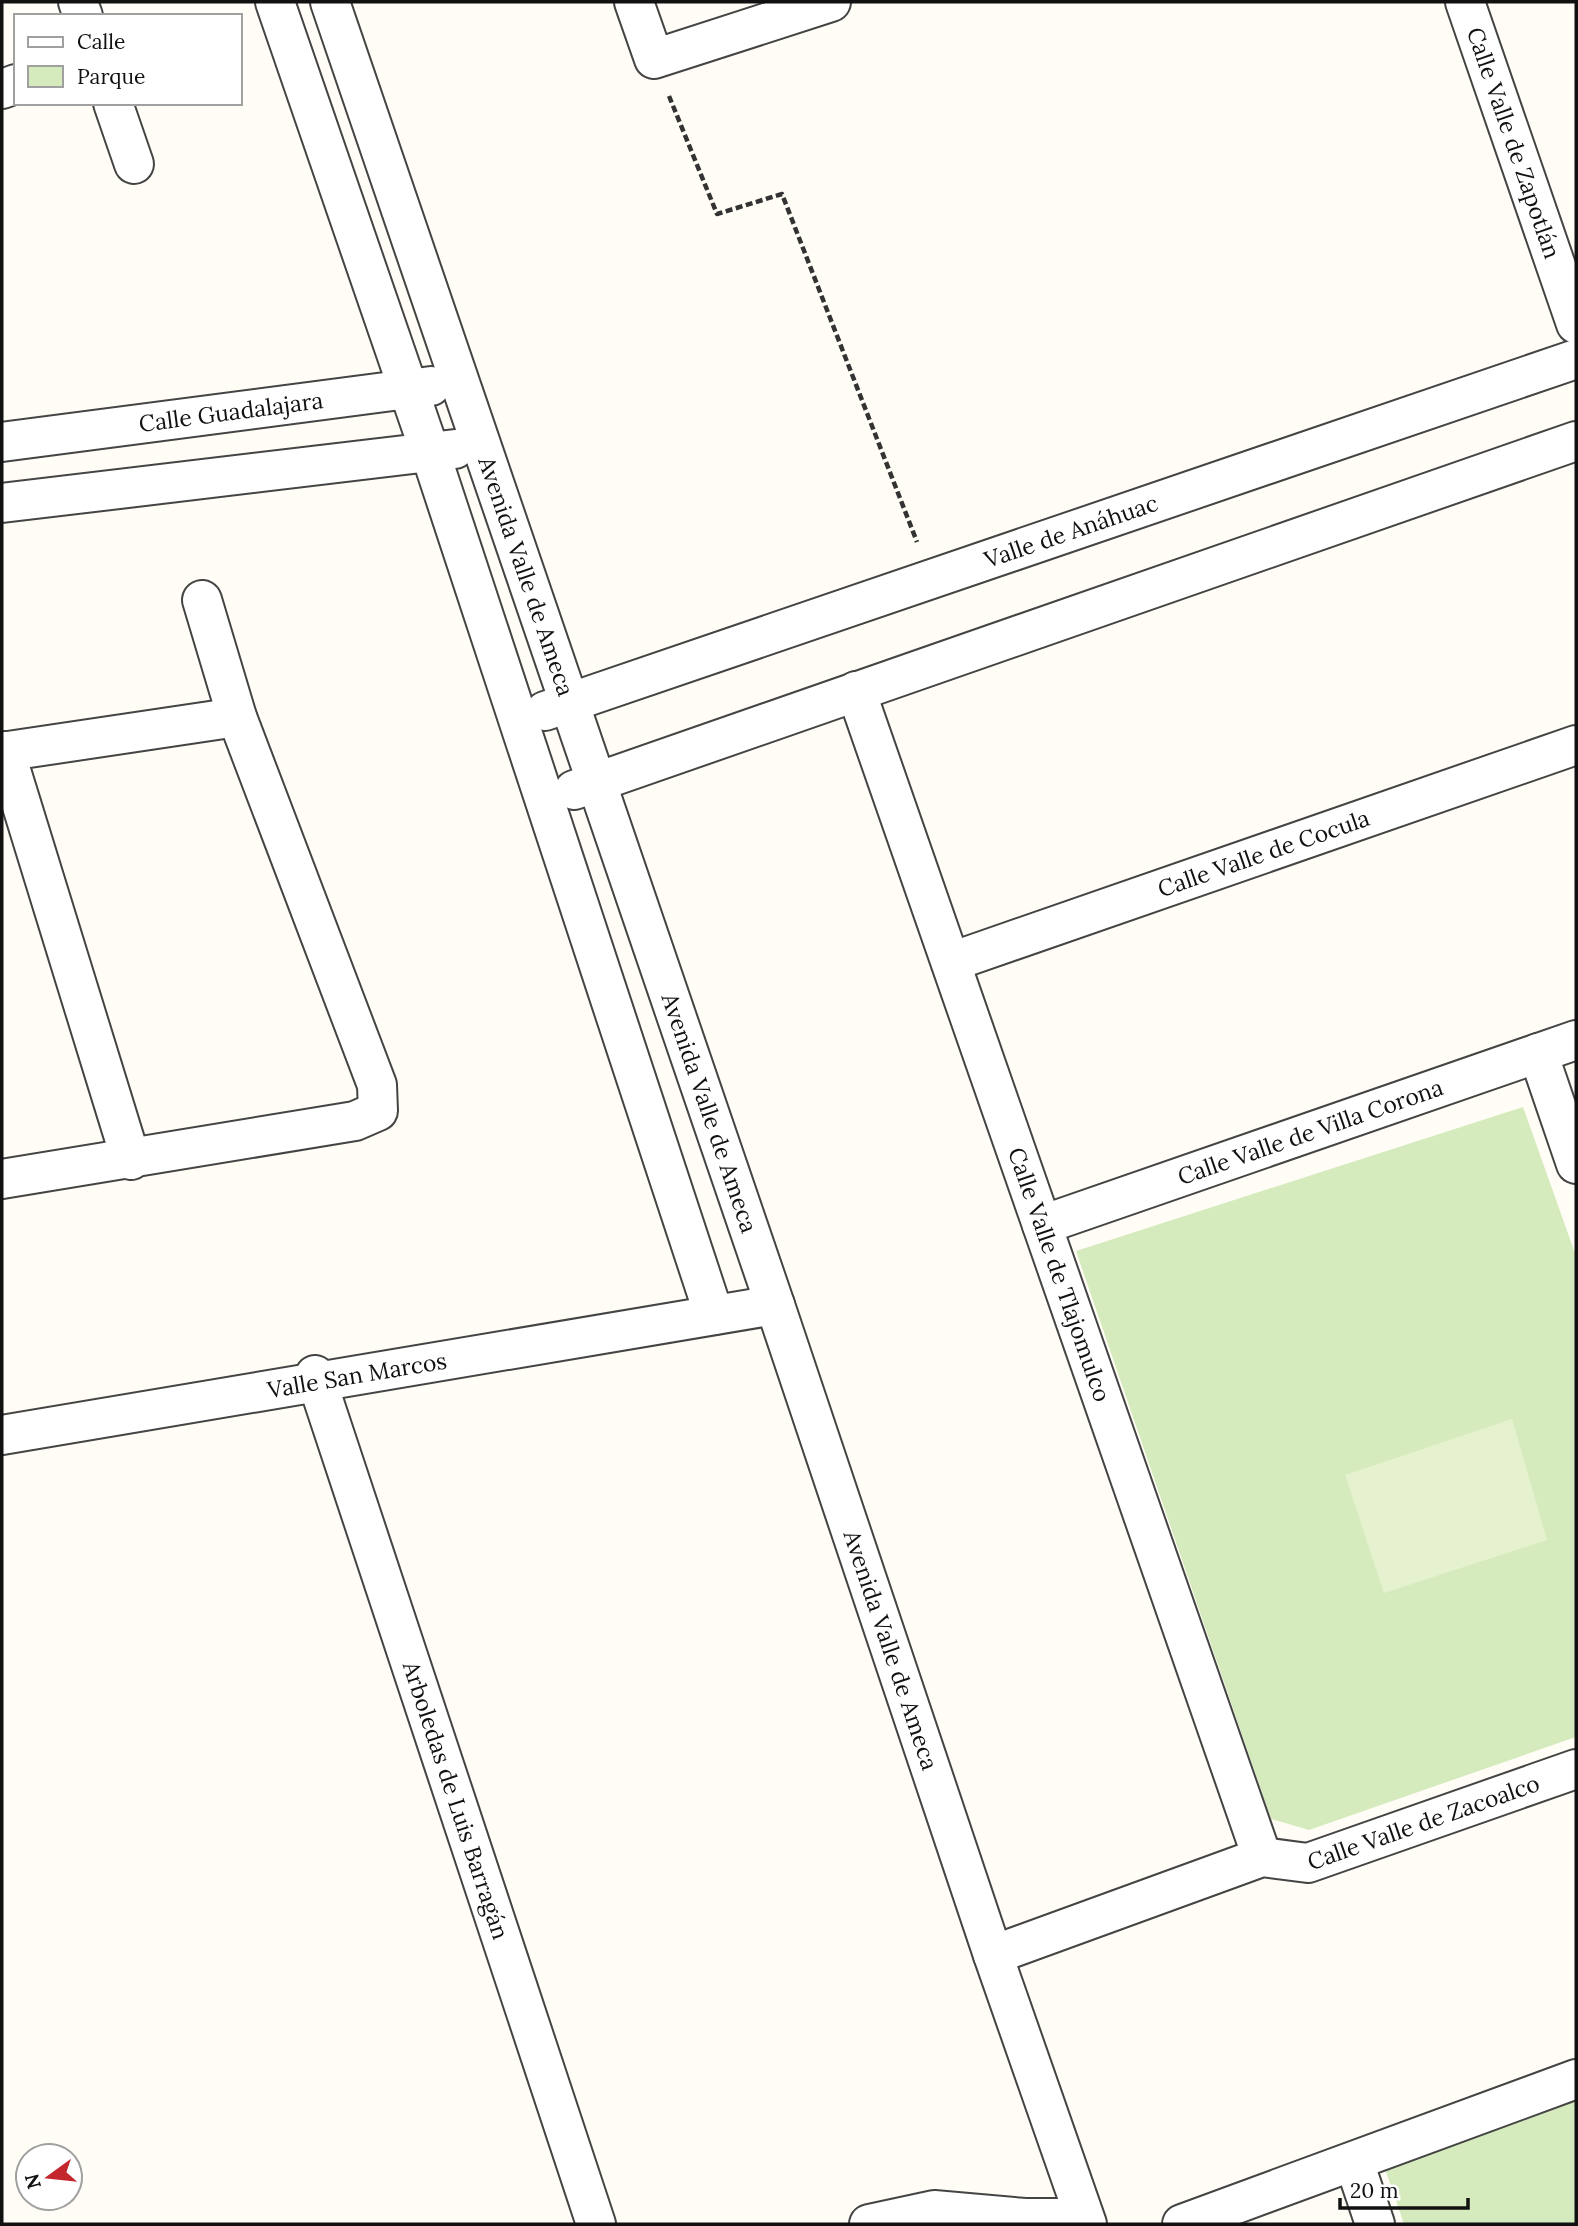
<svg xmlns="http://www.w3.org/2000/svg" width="1578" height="2226" font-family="Lora,serif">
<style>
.green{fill:#d5ebbd}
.pitch{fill:#e6f2cf}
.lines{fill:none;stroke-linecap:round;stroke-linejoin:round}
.minor-casing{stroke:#444;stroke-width:42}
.path{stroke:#333;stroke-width:4.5;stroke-dasharray:7 3.5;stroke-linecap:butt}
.minor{stroke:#fff;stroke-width:38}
.labels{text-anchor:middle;stroke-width:7;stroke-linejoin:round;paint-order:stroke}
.street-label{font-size:23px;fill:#111;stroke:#fff}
</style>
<rect width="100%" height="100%" fill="#fffdf5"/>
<!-- green -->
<path class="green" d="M 1523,1107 L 1576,1256 L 1576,1737 L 1309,1830 L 1271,1819 L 1076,1251 Z
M 1576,2096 L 1576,2224 L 1404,2224 L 1384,2166 Z"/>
<!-- pitch -->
<path class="pitch" d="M 1512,1419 L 1547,1540 L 1384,1593 L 1345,1475 Z"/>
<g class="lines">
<defs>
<g id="minor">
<path d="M 78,2 L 83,16"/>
<path d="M 275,2 L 430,452 L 714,1315"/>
<path id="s1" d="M 330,2 L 775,1305 L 993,1955 L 1087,2224"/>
<path d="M 634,2 L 654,59 L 831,2"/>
<path id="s2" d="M 1465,2 L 1576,324"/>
<path d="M 2,89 L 16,84"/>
<path d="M 113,103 L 134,164"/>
<path id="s3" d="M 2,442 L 431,386"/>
<path d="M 2,503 L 455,449"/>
<path id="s4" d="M 856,691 L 1262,1857"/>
<path id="s5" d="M 545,711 L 1576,359"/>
<path d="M 5,751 L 131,1160"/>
<path d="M 2,752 L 237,717"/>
<path d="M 574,790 L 1576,441"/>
<path id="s6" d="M 951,962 L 1576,745"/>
<path d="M 1538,1053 L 1576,1164"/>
<path d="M 2,1179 L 355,1121 L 378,1111 L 377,1085 L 237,717 L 202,600"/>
<path id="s7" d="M 1042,1225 L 1576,1040"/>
<path id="s8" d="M 315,1375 L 596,2224"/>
<path id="s9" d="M 2,1435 L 775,1305"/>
<path id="s10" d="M 993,1955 L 1262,1857 L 1308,1863 L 1576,1769"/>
<path d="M 1354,2162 L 1375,2224"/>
<path d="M 869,2224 L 934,2210 L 1025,2218 L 1084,2218"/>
<path d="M 1182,2224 L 1576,2079"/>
</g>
</defs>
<!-- minor casing -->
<use href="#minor" class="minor-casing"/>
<!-- path -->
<path class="path" d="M 669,96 L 717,214 L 782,194 L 917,542"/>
<!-- minor -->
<use href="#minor" class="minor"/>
</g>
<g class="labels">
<!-- street labels -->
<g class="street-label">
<text dy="8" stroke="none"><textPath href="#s2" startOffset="149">Calle Valle de Zapotlán</textPath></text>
<text dy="8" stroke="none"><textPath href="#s3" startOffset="231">Calle Guadalajara</textPath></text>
<text dy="8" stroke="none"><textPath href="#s5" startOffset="556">Valle de Anáhuac</textPath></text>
<text dy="8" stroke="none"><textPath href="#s1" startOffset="607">Avenida Valle de Ameca</textPath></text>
<text dy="8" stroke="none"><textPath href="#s6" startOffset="331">Calle Valle de Cocula</textPath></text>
<text dy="8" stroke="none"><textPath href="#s1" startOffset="1174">Avenida Valle de Ameca</textPath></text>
<text dy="8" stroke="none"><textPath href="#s7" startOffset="284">Calle Valle de Villa Corona</textPath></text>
<text dy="8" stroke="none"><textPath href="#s4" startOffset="618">Calle Valle de Tlajomulco</textPath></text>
<text dy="8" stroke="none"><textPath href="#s9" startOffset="360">Valle San Marcos</textPath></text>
<text dy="8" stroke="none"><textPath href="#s1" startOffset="1741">Avenida Valle de Ameca</textPath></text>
<text dy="8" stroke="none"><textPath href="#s8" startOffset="448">Arboledas de Luis Barragán</textPath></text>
<text dy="8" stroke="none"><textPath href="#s10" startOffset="455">Calle Valle de Zacoalco</textPath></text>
</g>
</g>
<!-- border -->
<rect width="1578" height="2226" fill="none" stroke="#111111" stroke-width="7"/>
<!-- legend -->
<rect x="14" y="14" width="228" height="91" fill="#ffffff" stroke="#a0a0a0" stroke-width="2"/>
<rect x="28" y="37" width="35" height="10" fill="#ffffff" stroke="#a0a0a0" stroke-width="2"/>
<text x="77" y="49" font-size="21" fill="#111111">Calle</text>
<rect x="28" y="66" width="35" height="21" fill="#d5ebbd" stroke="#a0a0a0" stroke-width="2"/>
<text x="77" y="84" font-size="21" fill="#111111">Parque</text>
<!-- north arrow -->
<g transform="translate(49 2177) rotate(255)"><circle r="33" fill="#ffffff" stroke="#a0a0a0" stroke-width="2"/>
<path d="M0-5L12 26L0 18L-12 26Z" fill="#c4262e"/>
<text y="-10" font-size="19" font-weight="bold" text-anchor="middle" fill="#111111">N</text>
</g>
<!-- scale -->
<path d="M1340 2198v10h128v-10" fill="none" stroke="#111111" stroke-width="3.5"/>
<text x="1350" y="2198" font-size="21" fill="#111111" stroke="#ffffff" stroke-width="5" paint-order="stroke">20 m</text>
</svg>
